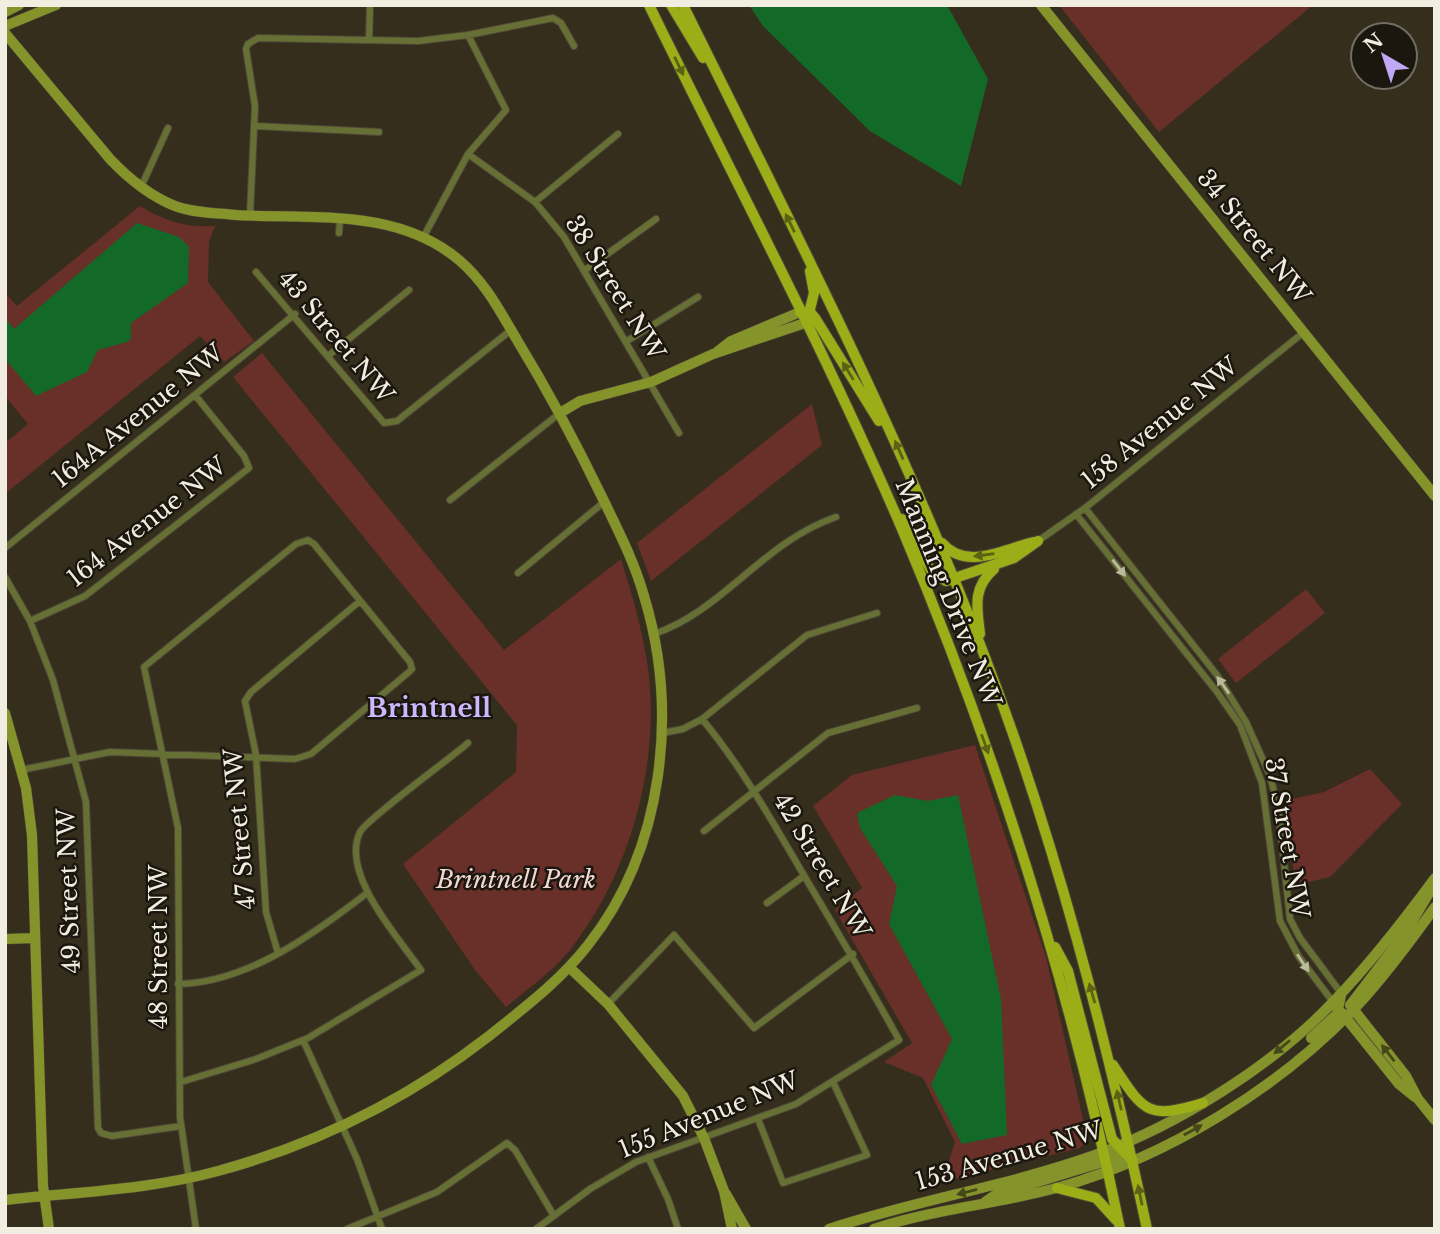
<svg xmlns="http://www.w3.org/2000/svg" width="1440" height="1234" font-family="'Libre Baskerville',serif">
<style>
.green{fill:#692f29}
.water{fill:#136a28}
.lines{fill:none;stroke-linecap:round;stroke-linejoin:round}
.street-casing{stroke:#504938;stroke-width:8}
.secondary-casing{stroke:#504938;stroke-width:11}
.primary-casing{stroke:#504938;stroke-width:12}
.street{stroke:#667034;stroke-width:6}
.secondary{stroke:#85932b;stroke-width:10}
.primary{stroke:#9cae17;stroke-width:10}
.oneway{fill:#5c6213}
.oneway2{fill:#babb9c}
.oneway3{fill:#45491a}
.labels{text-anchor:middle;stroke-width:5;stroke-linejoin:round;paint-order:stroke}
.street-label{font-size:24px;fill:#f2ede1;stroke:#1b170f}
.park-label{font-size:24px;font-style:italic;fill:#f2d7d3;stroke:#1b170f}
.neighbourhood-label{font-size:26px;font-weight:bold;fill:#cdb8fe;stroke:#1b170f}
</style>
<rect width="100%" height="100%" fill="#362e1c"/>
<!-- green -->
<path class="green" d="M 1059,5 L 1313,5 L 1159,132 Z
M 140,206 C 165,221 186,228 215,226 L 209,242 L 208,282 L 254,341 L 224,362 L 200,336 L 5,494 L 5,443 L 28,424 L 5,396 L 5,293 L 17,306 Z
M 262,353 L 504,650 L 621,559 C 632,594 643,632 648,668 C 660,762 632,866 576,942 C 558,968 530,987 506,1007 L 475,970 L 403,864 L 516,772 L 517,725 L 233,377 Z
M 812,404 L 822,445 L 651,581 L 637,543 Z
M 1306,589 L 1325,613 L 1236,683 L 1218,659 Z
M 975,745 L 1046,957 L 1088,1141 L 1080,1148 L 942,1182 L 955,1142 L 923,1078 L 884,1062 L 912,1043 L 835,910 L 862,888 L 813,806 L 852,775 Z
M 1370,769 L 1402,804 L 1330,877 L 1296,885 L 1283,801 L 1324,792 Z"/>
<!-- water -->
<path class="water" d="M 749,5 L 947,5 L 988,79 L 961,186 L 870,131 L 763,26 Z
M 137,223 L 179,237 L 189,247 L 188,283 L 131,323 L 131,339 L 127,342 L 98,350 L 87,372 L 36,396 L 5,359 L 5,318 L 14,329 Z
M 895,795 L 928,801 L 958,795 L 1001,999 L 1007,1135 L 962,1144 L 931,1085 L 952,1039 L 889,924 L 897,886 L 860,828 L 857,813 Z"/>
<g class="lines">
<defs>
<path id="street" d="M 369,40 L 370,5
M 255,126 L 379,132
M 468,154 L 535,202 L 564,237 L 679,433
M 141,187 L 168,128
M 535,202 L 618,134
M 250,215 L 255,106 L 246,49 L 248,44 L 258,38 L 418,41 L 468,35 L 553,18 L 561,23 L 574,46
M 339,233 L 340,219
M 424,236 L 468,154 L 506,110 L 468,35
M 585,270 L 656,219
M 256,272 L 384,423 L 397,421 L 511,330
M 627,341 L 698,297
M 328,356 L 409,290
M 450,500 L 560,413
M 1085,508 L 1217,675 L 1246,722 L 1269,773 L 1278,805 L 1290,919 L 1300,938 L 1341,993
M 1076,514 L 1217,692 L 1240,725 L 1262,783 L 1280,921 L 1299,957 L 1333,1002
M 1038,541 L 1085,508 L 1304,332
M 5,548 L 295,314
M 518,573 L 604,502
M 5,577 L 30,621 L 53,680 L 86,802 L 98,1128 L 101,1133 L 112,1136 L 181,1126
M 30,621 L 85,596 L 249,468 L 244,456 L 195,395
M 654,634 C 724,610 763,542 836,517
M 662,733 L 683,729 L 702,719 L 807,635 L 877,613
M 21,770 L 110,752 L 295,759 L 311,754 L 409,672 L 412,669 L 410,662 L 314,544 L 308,540 L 296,544 L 144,667 L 178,828 L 180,1117 L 196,1229
M 704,831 L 828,733 L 917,708
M 767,903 L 804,876
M 278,953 L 266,912 L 256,755 L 245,701 L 251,692 L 360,601
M 178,984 C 247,983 314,934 367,893
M 608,1004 L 674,935 L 754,1028 L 853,954
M 303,1040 L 357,1159 L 382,1229
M 181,1082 L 256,1059 L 308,1038 L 421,970 C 398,937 340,874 360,832 C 366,820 452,757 468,743
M 758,1119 L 783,1183 L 867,1155 L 833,1082
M 648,1157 L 668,1199 L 678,1229
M 347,1229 L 437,1192 L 507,1143 L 515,1150 L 554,1216
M 536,1229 L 590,1189 L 636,1162 L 796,1104 L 899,1040 C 868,983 835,928 802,872 C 771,819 741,766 702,719"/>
<path id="secondary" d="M 1041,5 L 1435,496
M 5,12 L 19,5
M 5,26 L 56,5
M 5,33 L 110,159 C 128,178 150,196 175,206 C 194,213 216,213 236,215 C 313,219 397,208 459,260 C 485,282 500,311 517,340 C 548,391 576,443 602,497 C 618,530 634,561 644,596 C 679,711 664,849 588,945 C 560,981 524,1008 489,1036 C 408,1099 317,1144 218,1171 C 149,1190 76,1192 5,1200
M 717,352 L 731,341 L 800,312
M 560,413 L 580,401 L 651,382 L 713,354 L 805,323
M 5,713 L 26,788 L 32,835 L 43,1186 L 49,1229
M 5,939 L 35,938
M 569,967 L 608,1004 L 683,1096 L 704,1138 L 724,1191 L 732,1229
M 1351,1004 L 1406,932 L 1432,888
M 1350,1005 L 1406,1076 L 1418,1099 L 1435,1120
M 1342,1013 L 1399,1084 L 1415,1097
M 1311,1038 L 1337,1014 L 1341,995
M 726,1194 L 746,1229
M 985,1202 L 995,1195 L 1116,1158 L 1124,1153 L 1127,1146
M 829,1229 C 917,1200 1008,1186 1095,1155 C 1178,1125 1274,1065 1334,1001 C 1371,963 1404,920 1435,878
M 874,1229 C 934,1209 999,1204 1060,1187 C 1167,1157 1279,1088 1356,1007 C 1385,976 1410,942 1435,907"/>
<path id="primary" d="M 649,5 C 734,179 826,352 902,529 C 997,754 1071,989 1120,1229
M 671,5 L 703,58
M 683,5 C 788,218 898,430 983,652 C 1055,839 1105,1033 1147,1229
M 800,312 L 810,312 L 815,318 L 879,421
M 808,317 L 814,293 L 810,271
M 902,519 L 932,572 L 946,581 L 1014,558 L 1038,541
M 942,543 C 967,572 1005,548 1035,542
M 980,634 C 977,608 972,588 994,569
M 1055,947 L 1068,971 L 1112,1139 L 1133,1161
M 1113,1065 C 1144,1112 1147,1120 1203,1103
M 1057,1188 L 1096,1198 L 1116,1220"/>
</defs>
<!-- street casing -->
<use href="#street" class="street-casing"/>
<!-- secondary casing -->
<use href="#secondary" class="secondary-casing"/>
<!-- primary casing -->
<use href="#primary" class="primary-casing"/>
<!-- street -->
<use href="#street" class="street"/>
<!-- secondary -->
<use href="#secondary" class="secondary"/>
<!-- primary -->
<use href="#primary" class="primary"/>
</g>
<!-- one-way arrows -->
<defs><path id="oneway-solid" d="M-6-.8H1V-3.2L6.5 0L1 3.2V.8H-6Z" transform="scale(1.75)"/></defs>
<g class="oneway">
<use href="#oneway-solid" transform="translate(679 66) rotate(64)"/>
<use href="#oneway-solid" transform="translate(790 223) rotate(-116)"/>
<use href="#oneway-solid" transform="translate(848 371) rotate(-122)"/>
<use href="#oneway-solid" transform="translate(899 450) rotate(-114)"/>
<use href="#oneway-solid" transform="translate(984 555) rotate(172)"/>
<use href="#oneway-solid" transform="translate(985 744) rotate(70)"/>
<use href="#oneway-solid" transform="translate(1092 993) rotate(-106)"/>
<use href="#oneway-solid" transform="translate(1119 1100) rotate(-103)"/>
<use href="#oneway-solid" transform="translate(1140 1195) rotate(-102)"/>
</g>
<g class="oneway2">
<use href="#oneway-solid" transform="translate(1119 568) rotate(52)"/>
<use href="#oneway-solid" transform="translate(1223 685) rotate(-125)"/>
<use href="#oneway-solid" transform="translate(1303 963) rotate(56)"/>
</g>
<g class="oneway3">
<use href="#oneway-solid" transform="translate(1282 1047) rotate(140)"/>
<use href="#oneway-solid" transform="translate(1388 1053) rotate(-128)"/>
<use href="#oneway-solid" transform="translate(1193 1130) rotate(-29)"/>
<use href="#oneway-solid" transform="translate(967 1192) rotate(166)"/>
</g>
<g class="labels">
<!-- street labels -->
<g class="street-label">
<text transform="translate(1254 237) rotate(51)" y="8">34 Street NW</text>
<text transform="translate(615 288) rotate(58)" y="8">38 Street NW</text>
<text transform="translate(336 337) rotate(50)" y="8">43 Street NW</text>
<text transform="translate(138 416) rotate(-39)" y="8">164A Avenue NW</text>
<text transform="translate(1160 423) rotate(-39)" y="8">158 Avenue NW</text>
<text transform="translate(147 522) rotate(-38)" y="8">164 Avenue NW</text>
<text transform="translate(948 593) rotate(68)" y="8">Manning Drive NW</text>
<text transform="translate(240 829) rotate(-95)" y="8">47 Street NW</text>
<text transform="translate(1287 838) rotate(80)" y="8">37 Street NW</text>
<text transform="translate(822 866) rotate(59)" y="8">42 Street NW</text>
<text transform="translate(69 891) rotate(-92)" y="8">49 Street NW</text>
<text transform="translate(159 947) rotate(-90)" y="8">48 Street NW</text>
<text transform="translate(709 1115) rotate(-22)" y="8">155 Avenue NW</text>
<text transform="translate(1009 1156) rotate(-16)" y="8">153 Avenue NW</text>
</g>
<!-- park labels -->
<g class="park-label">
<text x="516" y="888">Brintnell Park</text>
</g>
<!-- neighbourhood labels -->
<g class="neighbourhood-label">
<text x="429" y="717">Brintnell</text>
</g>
</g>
<!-- border -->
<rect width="1440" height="1234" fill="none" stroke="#f2ede1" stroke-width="14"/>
<!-- north arrow -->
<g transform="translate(1384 56) rotate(321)"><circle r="33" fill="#1b170f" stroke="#716d63" stroke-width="2"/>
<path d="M0-5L12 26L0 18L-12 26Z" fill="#c0a8f4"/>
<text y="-10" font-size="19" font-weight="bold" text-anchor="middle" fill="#f2ede1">N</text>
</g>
</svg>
